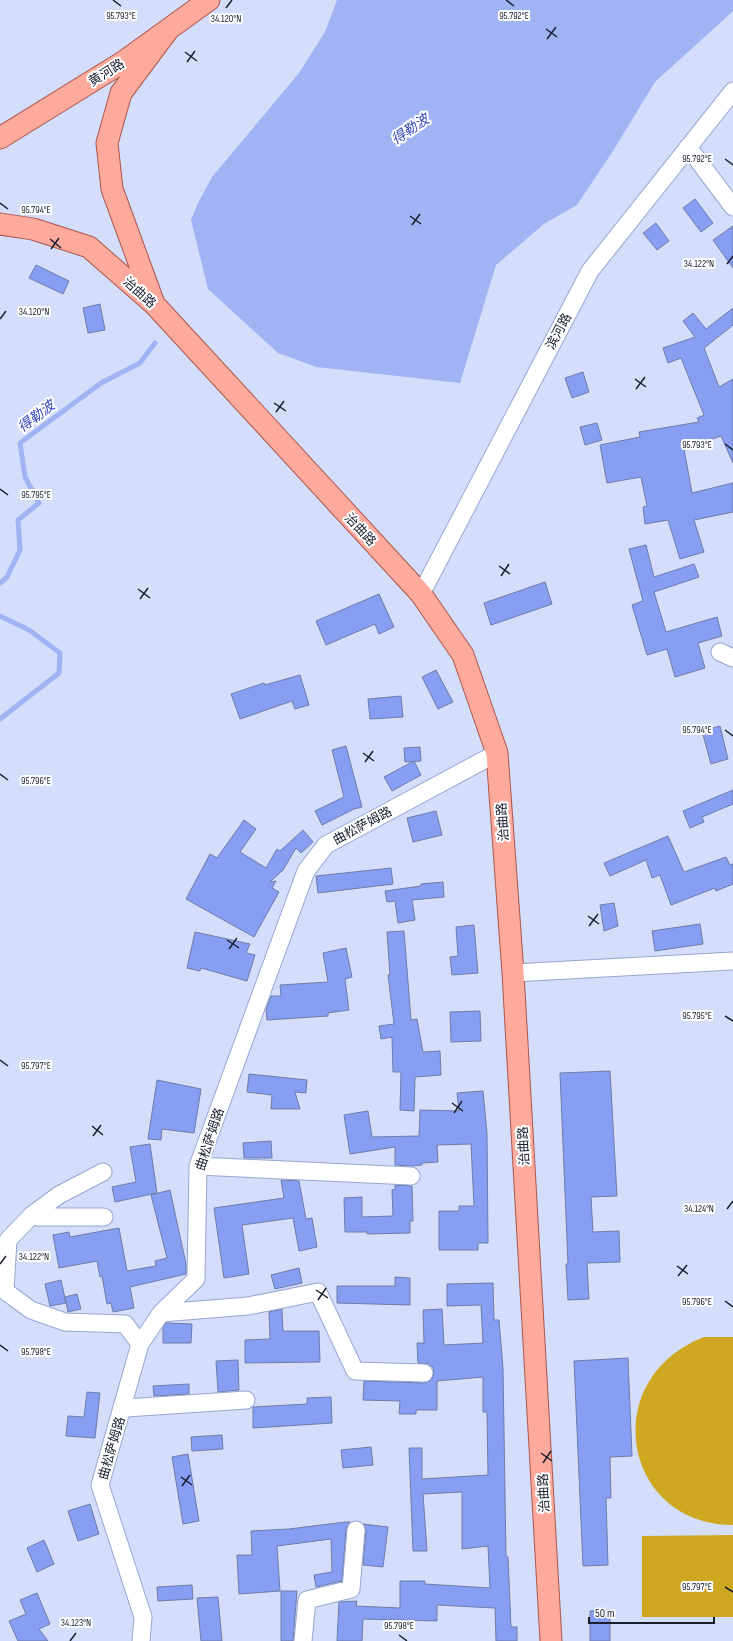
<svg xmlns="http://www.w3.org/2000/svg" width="733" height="1641" font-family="'Sofia Sans Condensed','Noto Sans SC',sans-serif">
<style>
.green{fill:#cea821}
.water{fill:#a0b4f4}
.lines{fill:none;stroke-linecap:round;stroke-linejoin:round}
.stream{stroke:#a0b4f4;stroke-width:5}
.building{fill:#879ef3;stroke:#6e7ca7}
.minor-casing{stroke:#97a6d3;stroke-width:19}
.major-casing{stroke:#ac554d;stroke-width:23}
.minor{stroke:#fff;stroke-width:17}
.major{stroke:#fdaa9d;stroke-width:21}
.ticks{fill:none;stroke:#1a1f30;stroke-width:1.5}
.labels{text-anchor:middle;stroke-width:4;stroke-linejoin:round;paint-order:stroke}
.street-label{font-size:13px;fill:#1a1f30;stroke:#fff}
.water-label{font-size:14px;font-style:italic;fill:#3545bd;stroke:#fff}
.ticks-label{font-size:10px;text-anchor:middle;fill:#1a1f30;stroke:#fff;stroke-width:4;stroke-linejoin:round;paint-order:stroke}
</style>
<rect width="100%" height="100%" fill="#d4defb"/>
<!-- green -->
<path class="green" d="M 704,1337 L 733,1337 L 733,1525 C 622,1525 597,1378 704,1337 Z
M 733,1535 L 733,1617 L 642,1617 L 642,1536 Z"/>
<!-- water -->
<path class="water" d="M 337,0 L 733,0 L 733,11 L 731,13 L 655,82 L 613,151 L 577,205 L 544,224 L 496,265 L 460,383 L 316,367 L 278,353 L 208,289 L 191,220 L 198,203 L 212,177 L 299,73 L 325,32 Z"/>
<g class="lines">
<!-- stream -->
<path class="stream" d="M 0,583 L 7,577 L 20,550 L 18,520 L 39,503 L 25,477 L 20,443 L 101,383 L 140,363 L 155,343
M 0,616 L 29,630 L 60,653 L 59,673 L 0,719"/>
</g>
<!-- building -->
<path class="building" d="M 695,199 L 713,223 L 701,232 L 683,208 Z
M 656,223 L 669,241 L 657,250 L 643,233 Z
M 733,226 L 733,268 L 713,240 Z
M 36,265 L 69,281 L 63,294 L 29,278 Z
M 100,304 L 105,330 L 88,333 L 83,308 Z
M 733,308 L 733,325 L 704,348 L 719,387 L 733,379 L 733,463 L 721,436 L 684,449 L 692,493 L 733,483 L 733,512 L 694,520 L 704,552 L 680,559 L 668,520 L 645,524 L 643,507 L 647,506 L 641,477 L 607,483 L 600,445 L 640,437 L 639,432 L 699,422 L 697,418 L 704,415 L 681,358 L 668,363 L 663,348 L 695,337 L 683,321 L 693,313 L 706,329 Z
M 583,372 L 589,392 L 572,398 L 565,378 Z
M 597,423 L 602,440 L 585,445 L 580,427 Z
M 646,545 L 654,577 L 694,564 L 699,577 L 654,592 L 666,632 L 717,617 L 722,636 L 698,643 L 705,668 L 675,677 L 667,649 L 647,655 L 632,605 L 643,601 L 629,549 Z
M 545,582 L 552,604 L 491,625 L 484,603 Z
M 379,594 L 394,627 L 379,634 L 375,624 L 326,645 L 316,621 Z
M 436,670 L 453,702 L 438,709 L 422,677 Z
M 300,675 L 309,705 L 295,709 L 292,701 L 240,719 L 231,694 L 264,683 L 265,685 Z
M 401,696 L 403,717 L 370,719 L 368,699 Z
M 720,726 L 728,759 L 711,764 L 702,731 Z
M 346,746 L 362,807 L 354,809 L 322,825 L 315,811 L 344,797 L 332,750 Z
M 420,747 L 421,761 L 405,762 L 404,748 Z
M 414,761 L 421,775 L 392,791 L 384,777 Z
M 733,790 L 733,804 L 702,817 L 704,822 L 690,828 L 683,811 Z
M 436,811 L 442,835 L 413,842 L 407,818 Z
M 244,820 L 256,829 L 240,852 L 266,868 L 277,849 L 280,851 L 303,830 L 313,842 L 301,853 L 296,848 L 283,870 L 270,882 L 276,881 L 272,888 L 279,892 L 254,937 L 186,899 L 210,854 L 217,858 Z
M 668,836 L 684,872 L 726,857 L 730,865 L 733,864 L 733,884 L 716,891 L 715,888 L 671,905 L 660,875 L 652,878 L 646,860 L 610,876 L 604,863 Z
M 391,868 L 393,884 L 318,893 L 316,876 Z
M 443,882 L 444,897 L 412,900 L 415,920 L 398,923 L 395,901 L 387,902 L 385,891 L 421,886 L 421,884 Z
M 614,903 L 618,926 L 604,931 L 600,905 Z
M 700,924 L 703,944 L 655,951 L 652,931 Z
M 474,925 L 478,973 L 452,975 L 450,957 L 458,956 L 456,927 Z
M 404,931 L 411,1020 L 417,1019 L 423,1052 L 440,1051 L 441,1075 L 415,1077 L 414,1111 L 400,1110 L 401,1072 L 393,1072 L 392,1037 L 381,1039 L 379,1026 L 394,1024 L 388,975 L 390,975 L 387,932 Z
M 195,932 L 250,944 L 246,953 L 255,955 L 247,981 L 201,968 L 200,971 L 187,968 Z
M 346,948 L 352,977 L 345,979 L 349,1010 L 328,1013 L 328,1016 L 267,1020 L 266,1009 L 271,996 L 281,996 L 280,985 L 328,982 L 323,953 Z
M 480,1011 L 481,1041 L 451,1042 L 450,1012 Z
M 610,1071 L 617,1196 L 591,1197 L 593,1232 L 619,1231 L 620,1262 L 587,1263 L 589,1299 L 568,1300 L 566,1264 L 568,1264 L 560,1073 Z
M 249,1074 L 307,1080 L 306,1093 L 295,1092 L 300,1109 L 271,1109 L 272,1095 L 247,1092 Z
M 157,1080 L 201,1089 L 194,1133 L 162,1129 L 161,1140 L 148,1139 Z
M 483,1091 L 487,1133 L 488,1243 L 478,1243 L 478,1250 L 439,1250 L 439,1211 L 459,1211 L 459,1206 L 474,1206 L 471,1144 L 437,1145 L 438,1162 L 422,1163 L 422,1165 L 411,1166 L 395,1165 L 395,1147 L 350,1154 L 344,1115 L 368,1111 L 372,1137 L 419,1136 L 420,1110 L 459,1111 L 457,1093 Z
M 271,1141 L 272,1158 L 244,1158 L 243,1143 Z
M 150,1144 L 157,1193 L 115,1202 L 112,1187 L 136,1182 L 130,1147 Z
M 281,1180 L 299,1181 L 306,1219 L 312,1218 L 317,1247 L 299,1251 L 293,1218 L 242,1225 L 249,1274 L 224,1278 L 214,1208 L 284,1198 Z
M 395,1185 L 412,1186 L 413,1221 L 410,1221 L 410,1233 L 367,1234 L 367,1232 L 345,1232 L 344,1198 L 362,1197 L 362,1217 L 393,1216 L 392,1190 L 395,1189 Z
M 170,1190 L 186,1264 L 186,1274 L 130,1287 L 134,1308 L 113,1312 L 111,1303 L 107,1304 L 102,1276 L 100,1277 L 97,1261 L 59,1268 L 53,1235 L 69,1232 L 70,1237 L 119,1228 L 127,1271 L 156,1266 L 155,1261 L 167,1258 L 151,1195 Z
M 299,1268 L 302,1283 L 275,1289 L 271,1275 Z
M 395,1277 L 410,1278 L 410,1305 L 337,1303 L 337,1286 L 395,1286 Z
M 61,1280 L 66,1303 L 50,1306 L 45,1284 Z
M 493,1283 L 494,1320 L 499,1320 L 503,1368 L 506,1557 L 508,1557 L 511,1627 L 517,1627 L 517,1641 L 496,1641 L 495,1608 L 437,1605 L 437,1621 L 363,1619 L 362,1641 L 337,1641 L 339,1602 L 357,1601 L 356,1606 L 400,1608 L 400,1581 L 425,1581 L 425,1584 L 490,1588 L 488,1546 L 462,1549 L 462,1492 L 423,1494 L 427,1551 L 413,1551 L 409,1448 L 422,1448 L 422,1479 L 488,1475 L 487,1412 L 483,1412 L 483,1377 L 437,1381 L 437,1410 L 416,1410 L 416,1414 L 399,1414 L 400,1401 L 363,1400 L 364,1381 L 424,1383 L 432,1379 L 434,1373 L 433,1368 L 429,1364 L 418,1363 L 417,1343 L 424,1343 L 423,1310 L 442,1309 L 444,1345 L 483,1343 L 481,1305 L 447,1306 L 447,1284 Z
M 77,1294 L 81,1309 L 68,1312 L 65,1297 Z
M 282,1309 L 283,1331 L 319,1331 L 320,1362 L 245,1363 L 245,1340 L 270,1339 L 269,1312 Z
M 166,1323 L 192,1324 L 191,1343 L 163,1343 L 163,1328 Z
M 628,1358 L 632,1456 L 610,1457 L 611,1498 L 606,1498 L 608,1565 L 583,1566 L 574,1361 Z
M 238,1360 L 239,1390 L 218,1392 L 216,1361 Z
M 189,1384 L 189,1394 L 154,1396 L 153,1386 Z
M 87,1392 L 100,1393 L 95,1438 L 66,1436 L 68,1416 L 84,1417 Z
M 331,1397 L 332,1423 L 253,1428 L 253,1407 L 307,1404 L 307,1398 Z
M 222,1435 L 223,1449 L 192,1451 L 191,1437 Z
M 371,1447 L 373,1465 L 343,1468 L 341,1450 Z
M 188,1454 L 199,1521 L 183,1524 L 172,1457 Z
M 90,1504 L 99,1534 L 78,1541 L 68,1511 Z
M 345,1522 L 350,1522 L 346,1529 L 342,1581 L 316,1587 L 314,1575 L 332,1572 L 331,1539 L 277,1546 L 280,1591 L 239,1594 L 237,1555 L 252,1555 L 251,1531 L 289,1529 Z
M 363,1524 L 388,1527 L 383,1567 L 363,1565 L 366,1531 Z
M 44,1540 L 54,1564 L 37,1572 L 27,1548 Z
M 192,1585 L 193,1599 L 158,1601 L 157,1587 Z
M 281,1591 L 297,1591 L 293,1641 L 281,1641 Z
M 37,1593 L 50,1624 L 39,1629 L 48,1641 L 18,1641 L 9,1621 L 26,1614 L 20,1600 Z
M 218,1597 L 222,1641 L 201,1641 L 197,1598 Z
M 610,1610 L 610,1641 L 590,1641 L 590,1611 Z"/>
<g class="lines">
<defs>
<path id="minor" d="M 688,147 L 733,207
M 421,594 L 590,271 L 733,91
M 720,652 L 733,658
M 513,973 L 733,961
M 198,1166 L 411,1176
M 103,1172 L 59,1195 L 32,1215 L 8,1240 L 5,1291 L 31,1310 L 65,1322 L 125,1324 L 140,1344
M 37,1217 L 104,1217
M 161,1313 L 248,1306 L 318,1292 L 355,1371 L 424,1373
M 126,1408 L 246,1400
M 141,1641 L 143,1617 L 100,1485 L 140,1344 L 161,1313 L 196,1279 L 198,1166 L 306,871 L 326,845 L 497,753
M 303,1641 L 307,1600 L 351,1589 L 356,1530"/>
<path id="major" d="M 0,138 L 123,62 L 209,0
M 0,224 L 33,229 L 89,247 L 154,304 L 421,594 L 463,655 L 497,753 L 513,973 L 551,1641
M 153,301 L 112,189 L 107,143 L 121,93 L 168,30"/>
</defs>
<!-- minor casing -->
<use href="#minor" class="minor-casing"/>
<!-- major casing -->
<use href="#major" class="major-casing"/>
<!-- minor -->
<use href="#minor" class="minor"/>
<!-- major -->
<use href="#major" class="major"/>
</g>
<!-- ticks -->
<path class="ticks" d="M 113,0 L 121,6M 506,0 L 514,6M 226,8 L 232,0M 546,29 L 557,37M 547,39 L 556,27M 185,52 L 197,61M 187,62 L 195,51M 725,159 L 733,165M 0,203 L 8,209M 410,216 L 421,224M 412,225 L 420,214M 50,239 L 61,248M 51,249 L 59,238M 727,264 L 733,256M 0,319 L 6,311M 635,379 L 646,387M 636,389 L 645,377M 274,403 L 286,411M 276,412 L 284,401M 725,444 L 733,450M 0,489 L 8,495M 499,566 L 510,574M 501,576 L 509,564M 138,589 L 150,598M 140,599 L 148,588M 725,730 L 733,736M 363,753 L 374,761M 365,762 L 373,751M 0,774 L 8,780M 588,916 L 599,924M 589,926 L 598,914M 227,940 L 239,948M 229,949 L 237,938M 725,1016 L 733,1021M 0,1060 L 8,1066M 452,1103 L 463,1111M 454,1113 L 462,1101M 92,1126 L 103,1135M 93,1136 L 101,1125M 727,1209 L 733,1201M 0,1264 L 6,1256M 677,1266 L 688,1274M 678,1276 L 687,1265M 316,1290 L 328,1298M 318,1300 L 326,1288M 725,1301 L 733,1307M 0,1345 L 8,1351M 541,1453 L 552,1461M 543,1463 L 551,1451M 181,1477 L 192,1485M 182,1486 L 190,1475M 725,1587 L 733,1592M 399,1635 L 407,1641M 70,1641 L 76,1633"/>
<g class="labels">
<!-- street labels -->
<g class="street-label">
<text transform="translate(106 72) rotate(-32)" y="5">黄河路</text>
<text transform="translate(140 292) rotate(42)" y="5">治曲路</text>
<text transform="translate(558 331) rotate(-62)" y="5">滨河路</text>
<text transform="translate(361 529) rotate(47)" y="5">治曲路</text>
<text transform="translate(502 822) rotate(-94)" y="5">治曲路</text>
<text transform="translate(362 825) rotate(-28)" y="5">曲松萨姆路</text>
<text transform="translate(209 1139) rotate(-72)" y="5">曲松萨姆路</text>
<text transform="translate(523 1146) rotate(-93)" y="5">治曲路</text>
<text transform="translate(111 1448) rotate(-74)" y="5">曲松萨姆路</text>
<text transform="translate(543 1493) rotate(-93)" y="5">治曲路</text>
</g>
<!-- water labels -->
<g class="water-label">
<text transform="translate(410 129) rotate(-34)" y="5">得勒波</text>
<text transform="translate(36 416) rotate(-37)" y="5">得勒波</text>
</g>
</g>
<g class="ticks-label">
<text x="121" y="19">95.793°E</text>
<text x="514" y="19">95.792°E</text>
<text x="226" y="22">34.120°N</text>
<text x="697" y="162">95.792°E</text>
<text x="36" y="213">95.794°E</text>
<text x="699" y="267">34.122°N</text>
<text x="34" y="315">34.120°N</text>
<text x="697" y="448">95.793°E</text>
<text x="36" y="498">95.795°E</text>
<text x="697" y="733">95.794°E</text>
<text x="36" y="784">95.796°E</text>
<text x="697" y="1019">95.795°E</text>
<text x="36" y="1069">95.797°E</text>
<text x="699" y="1212">34.124°N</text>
<text x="34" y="1260">34.122°N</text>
<text x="697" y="1305">95.796°E</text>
<text x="36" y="1355">95.798°E</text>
<text x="697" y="1590">95.797°E</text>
<text x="76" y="1626">34.123°N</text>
<text x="399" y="1629">95.798°E</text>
</g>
<!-- scale -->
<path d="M589 1617v6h125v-6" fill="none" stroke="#1a1f30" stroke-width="2"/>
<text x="595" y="1617" font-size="12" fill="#1a1f30" stroke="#ffffff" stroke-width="3" paint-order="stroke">50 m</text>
</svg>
